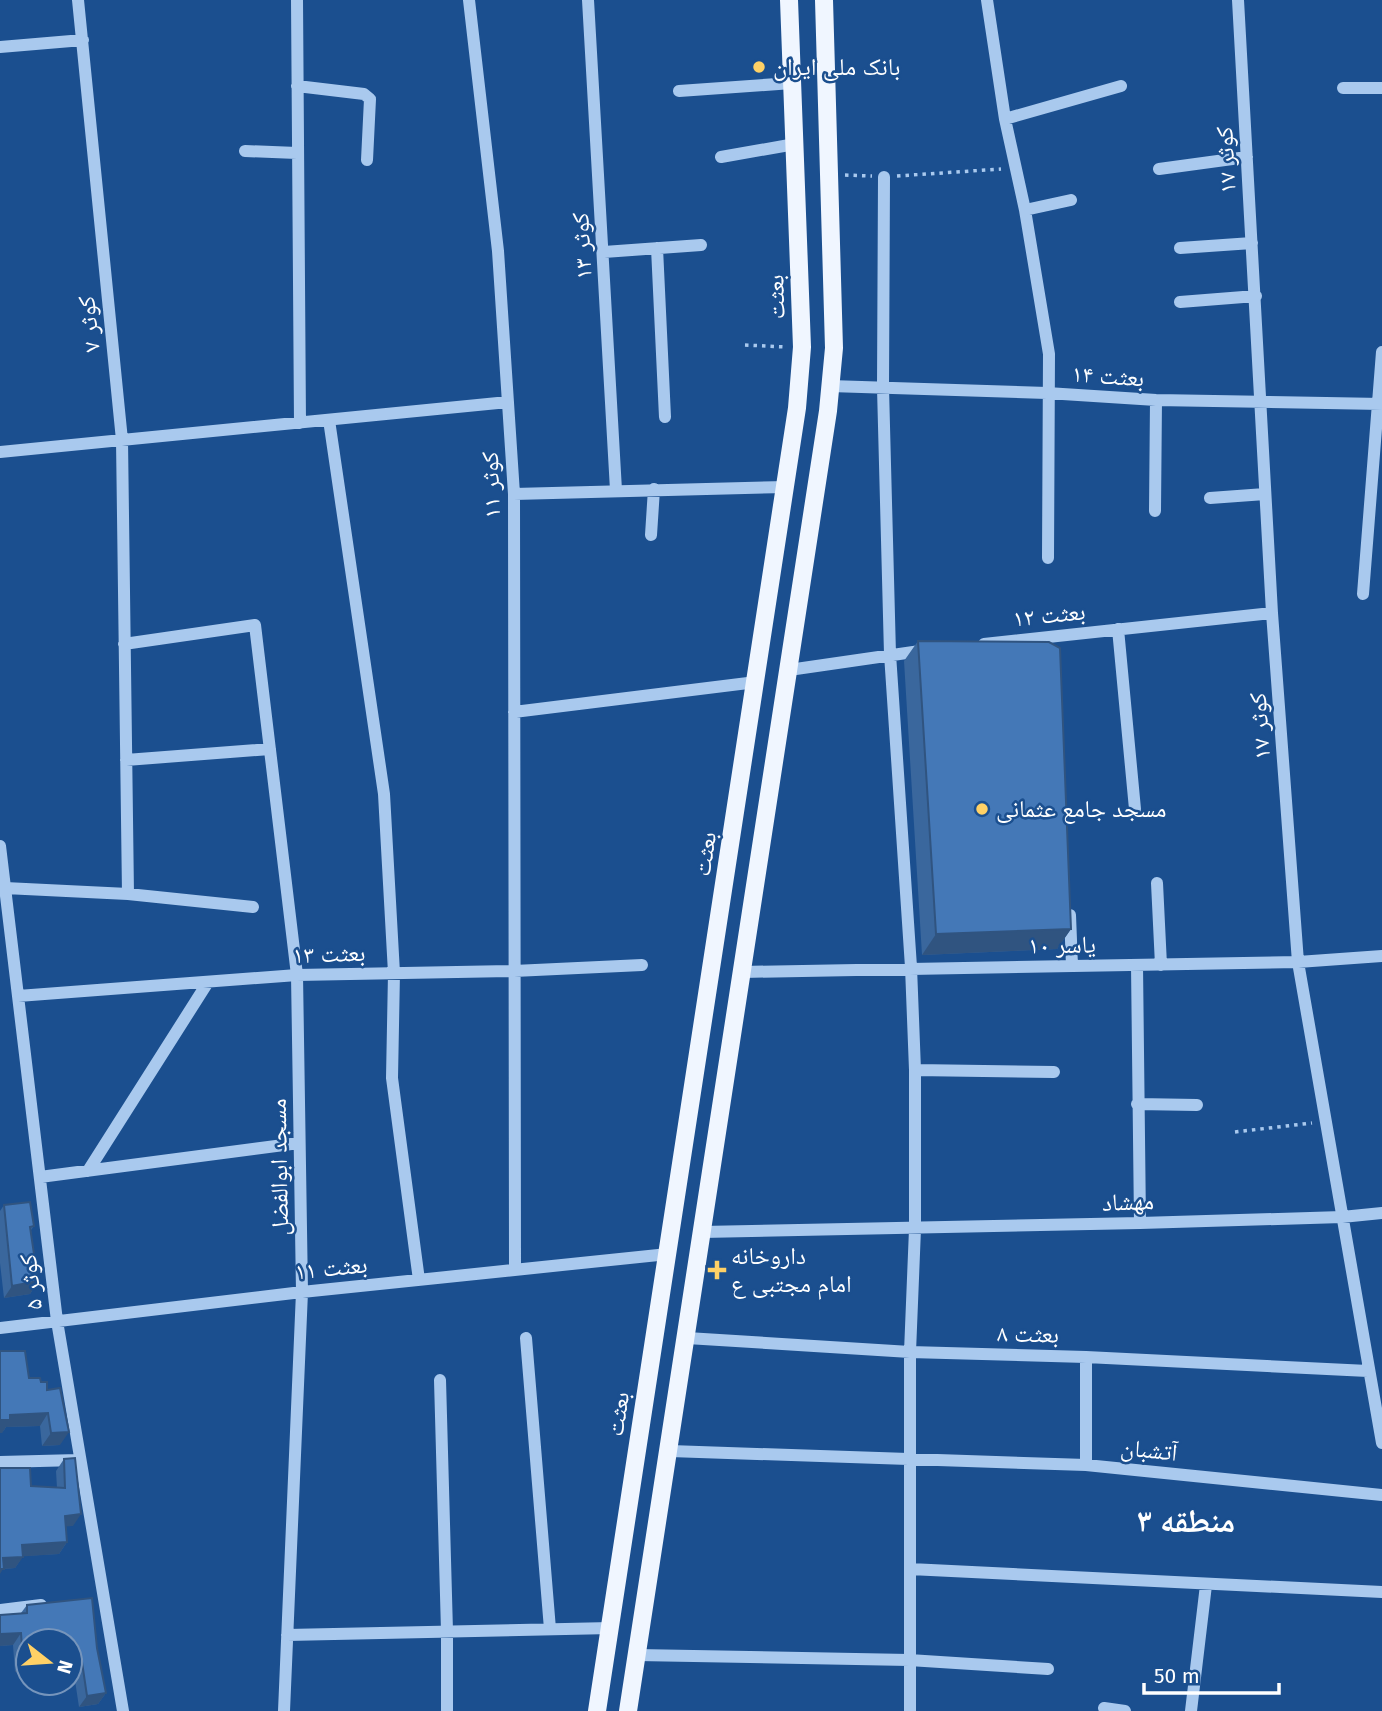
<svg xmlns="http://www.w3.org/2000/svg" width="1382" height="1711" font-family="'Fira Sans','Noto Naskh Arabic',sans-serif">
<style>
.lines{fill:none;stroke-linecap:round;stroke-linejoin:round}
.path{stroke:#a9c9ee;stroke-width:3.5;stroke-dasharray:3.5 5;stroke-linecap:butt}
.minor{stroke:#a9c9ee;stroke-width:12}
.major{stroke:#f0f6ff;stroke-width:18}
.wall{fill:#3a679d}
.shaded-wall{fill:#305480}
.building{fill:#4478b7;stroke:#305480;stroke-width:2}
.poi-dot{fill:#ffd166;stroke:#1b4f8f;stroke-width:2.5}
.labels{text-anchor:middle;stroke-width:5;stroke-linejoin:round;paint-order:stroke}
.poi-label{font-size:24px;fill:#fff;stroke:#1b4f8f;text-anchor:start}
.street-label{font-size:24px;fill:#fff;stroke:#1b4f8f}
.district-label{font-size:32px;font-weight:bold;fill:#fff;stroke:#1b4f8f}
</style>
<rect width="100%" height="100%" fill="#1b4f8f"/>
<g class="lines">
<!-- path -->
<path class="path" d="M 845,175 L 872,176
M 897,176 L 1001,169
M 745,345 L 786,347
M 1235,1132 L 1312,1123"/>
<!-- minor -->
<path class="minor" d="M 78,0 L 122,440 L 128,894
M 297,0 L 300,423
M 469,0 L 498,251 L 514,494 L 515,1270
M 588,0 L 616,490
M 987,0 L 1005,119 L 1025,210 L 1049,354 L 1048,558
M 1238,0 L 1272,613 L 1298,962 L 1382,1443
M 0,47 L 83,40
M 297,86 L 364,94 L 370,99 L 367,160
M 1343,88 L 1382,88
M 679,91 L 792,83
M 1005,119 L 1121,86
M 245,151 L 297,153
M 721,157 L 795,144
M 1159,169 L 1247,157
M 884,177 L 883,388 L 890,654 L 911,967 L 915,1070 L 915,1229 L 910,1352 L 910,1711
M 1025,210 L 1071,200
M 657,248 L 665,417
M 1180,248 L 1252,243
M 604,252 L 701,245
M 1180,302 L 1256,296
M 830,386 L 1047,393 L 1156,400 L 1382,404
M 329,420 L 384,794 L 394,973 L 392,1078 L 419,1280
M 0,452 L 508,402
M 514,494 L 786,487
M 1210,498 L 1265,494
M 1155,511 L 1156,400
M 651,535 L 654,489
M 1363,594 L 1382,352
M 1118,629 L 1135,809
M 124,644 L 255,625 L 297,975 L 302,1292 L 284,1711
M 984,644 L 1272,613
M 789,670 L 927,650
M 514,712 L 756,682
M 126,760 L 270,749
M 0,846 L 57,1321 L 123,1711
M 1157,883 L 1161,965
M 5,888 L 128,894 L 253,907
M 1070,915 L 1072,966
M 1137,965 L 1140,1223
M 743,972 L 1298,962 L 1382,956
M 18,996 L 297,975 L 514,971 L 642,965
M 915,1070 L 1054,1072
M 1137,1104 L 1197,1105
M 88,1171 L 208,982
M 40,1177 L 299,1143
M 702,1232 L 1140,1223 L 1342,1217 L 1382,1213
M 0,1328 L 302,1292 L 668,1254
M 526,1338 L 550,1629
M 687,1338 L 910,1352 L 1086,1357 L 1368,1371
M 1086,1357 L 1086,1465
M 440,1380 L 447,1631 L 447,1711
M 670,1451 L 1086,1465 L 1382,1495
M 0,1462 L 78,1460
M 910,1569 L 1382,1592
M 0,1610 L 41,1605
M 287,1635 L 611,1628
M 637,1655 L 909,1660 L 1048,1669
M 1104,1708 L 1125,1711
M 1191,1711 L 1206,1585"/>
<!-- major -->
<path class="major" d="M 597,1711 L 797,408 L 802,347 L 789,0
M 628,1711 L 828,411 L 834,348 L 824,0"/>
</g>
<!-- wall -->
<path class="wall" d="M 918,641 L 1071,929 L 1057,949 L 922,955 L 904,661 Z
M 4,1205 L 34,1226 L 31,1230 L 38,1281 L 30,1294 L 4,1298 L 0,1263 L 0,1211 Z
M 29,1378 L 41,1382 L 47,1390 L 60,1445 L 42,1446 L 40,1426 L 6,1427 L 2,1433 Z
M 64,1459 L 73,1526 L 66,1526 L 67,1542 L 59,1554 L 23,1556 L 15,1568 L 3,1569 L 31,1486 L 57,1488 L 56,1471 Z
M 27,1605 L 97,1648 L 106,1693 L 98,1704 L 79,1707 L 74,1674 L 70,1673 L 70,1641 L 28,1672 L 15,1672 L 13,1645 L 0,1646 L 0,1615 L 21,1613 Z"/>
<!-- shaded-wall -->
<path class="shaded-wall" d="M 1071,929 L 1057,949 L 922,955 L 936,934 Z
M 38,1281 L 30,1294 L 4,1298 L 12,1286 Z
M 48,1413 L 40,1426 L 6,1427 L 2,1433 L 0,1433 L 0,1420 L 10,1415 Z
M 69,1432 L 60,1445 L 42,1446 L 51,1433 Z
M 81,1514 L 73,1526 L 57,1527 L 65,1516 Z
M 67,1542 L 59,1554 L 14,1557 L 22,1545 Z
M 23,1557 L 15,1568 L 3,1569 L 0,1574 L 0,1562 L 3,1558 Z
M 21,1633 L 13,1645 L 0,1646 L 0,1634 Z
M 23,1661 L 28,1661 L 28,1672 L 15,1672 Z
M 70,1662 L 82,1662 L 74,1674 L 70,1673 Z
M 106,1693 L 98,1704 L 79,1707 L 87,1696 Z"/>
<!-- building -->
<path class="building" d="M 918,641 L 1049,642 L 1060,648 L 1071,929 L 936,934 Z
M 30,1202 L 34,1226 L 30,1227 L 38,1281 L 12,1286 L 4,1205 Z
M 0,1351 L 25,1351 L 29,1378 L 40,1378 L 41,1382 L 47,1382 L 47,1390 L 60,1388 L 69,1432 L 51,1433 L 48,1413 L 10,1415 L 10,1420 L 0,1420 Z
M 75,1458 L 81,1514 L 65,1516 L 67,1542 L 22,1545 L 23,1557 L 3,1558 L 4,1569 L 0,1569 L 0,1468 L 30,1468 L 31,1486 L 65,1488 L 64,1459 Z
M 92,1598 L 97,1648 L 106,1693 L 87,1696 L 82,1662 L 70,1662 L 70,1641 L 28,1641 L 28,1661 L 23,1661 L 21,1633 L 0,1634 L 0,1615 L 27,1613 L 27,1605 Z"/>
<!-- markers -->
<g class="poi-dot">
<circle cx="759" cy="67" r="7"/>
<circle cx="982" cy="809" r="7"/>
<path d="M713.5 1259.5h7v7h7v7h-7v7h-7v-7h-7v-7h7z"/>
</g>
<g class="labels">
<!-- poi labels -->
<g class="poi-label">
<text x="773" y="75">بانک ملی ایران</text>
<text x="996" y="817">مسجد جامع عثمانی</text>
<text x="731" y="1264">داروخانه<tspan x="731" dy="28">امام مجتبی ع</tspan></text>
</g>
<!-- street labels -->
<g class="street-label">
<text transform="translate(1226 160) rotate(-93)" y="8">کوثر ۱۷</text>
<text transform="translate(582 246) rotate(-93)" y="8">کوثر ۱۳</text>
<text transform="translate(776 297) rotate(-92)" y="8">بعثت</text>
<text transform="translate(89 324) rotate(-96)" y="8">کوثر ۷</text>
<text transform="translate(1108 376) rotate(4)" y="8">بعثت ۱۴</text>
<text transform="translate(491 485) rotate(-92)" y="8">کوثر ۱۱</text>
<text transform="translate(1049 615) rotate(-6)" y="8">بعثت ۱۲</text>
<text transform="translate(1260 726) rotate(-94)" y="8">کوثر ۱۷</text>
<text transform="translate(705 854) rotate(-81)" y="8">بعثت</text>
<text transform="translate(1062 945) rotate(-1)" y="8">یاسر ۱۰</text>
<text transform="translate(329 954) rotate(-2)" y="8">بعثت ۱۳</text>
<text transform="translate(279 1167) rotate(-91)" y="8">مسجد ابوالفضل</text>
<text transform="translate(1128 1202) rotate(-2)" y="8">مهشاد</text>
<text transform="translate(331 1268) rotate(-6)" y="8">بعثت ۱۱</text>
<text transform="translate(31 1282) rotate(-97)" y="8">کوثر ۵</text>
<text transform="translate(1028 1334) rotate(1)" y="8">بعثت ۸</text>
<text transform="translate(618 1414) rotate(-81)" y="8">بعثت</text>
<text transform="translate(1149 1450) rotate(6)" y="8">آتشبان</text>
</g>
<!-- district labels -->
<g class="district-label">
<text x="1186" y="1532">منطقه ۳</text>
</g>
</g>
<!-- north arrow -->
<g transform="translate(49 1662) rotate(107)"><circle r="33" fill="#1b4f8f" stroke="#7695bc" stroke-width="2"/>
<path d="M0-5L12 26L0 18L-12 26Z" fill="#ffd166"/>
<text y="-10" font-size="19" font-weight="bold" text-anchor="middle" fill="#ffffff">N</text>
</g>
<!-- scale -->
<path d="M1144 1683v10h135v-10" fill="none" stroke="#ffffff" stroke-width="3.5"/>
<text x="1154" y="1683" font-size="21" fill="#ffffff" stroke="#1b4f8f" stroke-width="5" paint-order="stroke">50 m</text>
</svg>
